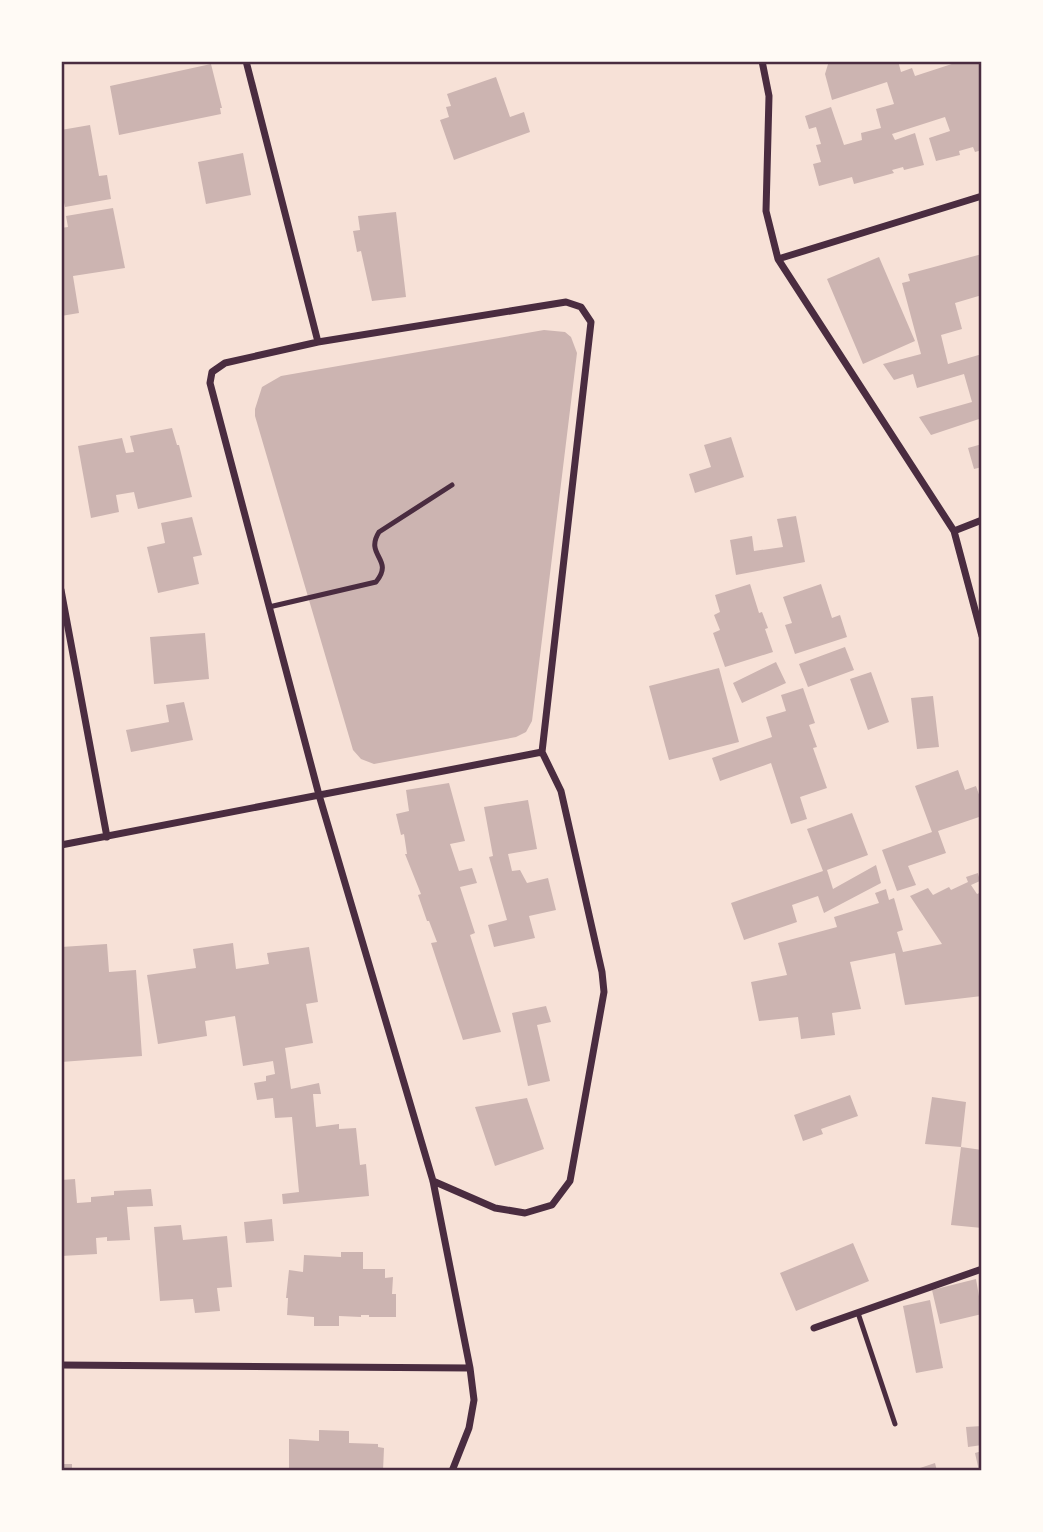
<svg xmlns="http://www.w3.org/2000/svg" width="1043" height="1532" font-family="Cabin,sans-serif">
<style>
.building{fill:#ccb4b1}
.lines{fill:none;stroke-linecap:round;stroke-linejoin:round}
.service{stroke:#4a2c40;stroke-width:5}
.minor{stroke:#4a2c40;stroke-width:7}
.neatline{fill:none;stroke:#4a2c40;stroke-width:2.5}
</style>
<rect width="100%" height="100%" fill="#f7e1d7"/>
<!-- building -->
<path class="building" d="M 829,61 L 898,61 L 901,72 L 912,68 L 915,76 L 961,61 L 982,61 L 980,138 L 982,150 L 975,152 L 973,147 L 959,151 L 960,155 L 936,161 L 929,138 L 950,131 L 945,117 L 892,134 L 895,140 L 915,133 L 924,165 L 904,170 L 903,167 L 892,170 L 894,173 L 854,184 L 852,177 L 819,186 L 813,164 L 821,162 L 816,145 L 821,144 L 816,127 L 809,129 L 805,116 L 831,107 L 844,145 L 862,140 L 861,133 L 881,128 L 876,109 L 894,104 L 887,82 L 832,100 L 825,74 Z
M 211,64 L 222,108 L 220,108 L 221,114 L 119,135 L 110,86 Z
M 496,77 L 510,117 L 524,112 L 530,132 L 454,160 L 440,120 L 449,117 L 446,107 L 451,106 L 447,94 Z
M 90,125 L 99,176 L 107,175 L 111,199 L 65,207 L 61,189 L 61,130 Z
M 243,153 L 251,195 L 206,204 L 198,162 Z
M 113,208 L 125,268 L 73,276 L 79,313 L 61,316 L 61,228 L 68,227 L 66,216 Z
M 396,212 L 406,297 L 372,301 L 361,251 L 357,252 L 353,231 L 360,230 L 358,216 Z
M 982,254 L 982,295 L 955,303 L 962,329 L 941,335 L 948,364 L 982,354 L 982,418 L 931,435 L 919,417 L 972,402 L 964,374 L 917,388 L 913,374 L 894,380 L 883,364 L 921,354 L 902,283 L 910,281 L 908,274 Z
M 879,257 L 915,341 L 863,364 L 827,279 Z
M 544,330 L 565,332 L 571,337 L 577,353 L 532,721 L 526,732 L 516,737 L 374,764 L 361,759 L 353,750 L 255,416 L 255,409 L 262,387 L 281,376 Z
M 172,428 L 177,445 L 179,445 L 192,497 L 138,509 L 134,492 L 116,495 L 119,512 L 91,518 L 78,446 L 122,438 L 126,453 L 134,452 L 130,436 Z
M 731,437 L 744,477 L 695,493 L 689,474 L 711,467 L 704,445 Z
M 982,444 L 982,467 L 974,469 L 968,448 Z
M 796,516 L 805,562 L 736,575 L 730,540 L 752,536 L 754,551 L 783,547 L 777,519 Z
M 192,517 L 202,555 L 193,557 L 199,584 L 158,593 L 147,547 L 165,543 L 161,523 Z
M 750,584 L 759,613 L 762,612 L 768,628 L 765,629 L 773,652 L 725,667 L 713,633 L 720,630 L 714,615 L 720,612 L 715,595 Z
M 821,584 L 832,618 L 840,615 L 847,637 L 795,654 L 785,625 L 792,623 L 783,597 Z
M 205,633 L 209,679 L 154,684 L 150,637 Z
M 845,647 L 854,670 L 808,687 L 799,664 Z
M 776,662 L 786,683 L 742,703 L 733,683 Z
M 719,668 L 739,742 L 669,760 L 649,686 Z
M 871,672 L 889,722 L 868,730 L 850,679 Z
M 803,688 L 815,723 L 809,725 L 817,747 L 813,748 L 827,788 L 800,797 L 807,819 L 791,824 L 771,763 L 720,781 L 712,758 L 772,737 L 766,717 L 786,711 L 781,695 Z
M 933,696 L 939,747 L 917,749 L 911,698 Z
M 184,702 L 193,740 L 131,752 L 126,730 L 169,722 L 166,705 Z
M 958,770 L 965,790 L 976,786 L 982,803 L 982,816 L 938,831 L 946,853 L 908,866 L 916,885 L 897,891 L 882,850 L 932,832 L 915,786 Z
M 449,783 L 465,841 L 450,844 L 459,871 L 472,868 L 477,883 L 460,887 L 475,933 L 470,935 L 501,1032 L 463,1040 L 431,943 L 437,942 L 429,921 L 427,921 L 418,895 L 421,894 L 405,854 L 407,854 L 404,834 L 401,835 L 396,814 L 409,811 L 406,790 Z
M 528,800 L 537,849 L 508,854 L 512,871 L 520,870 L 527,883 L 548,878 L 556,910 L 529,916 L 535,938 L 494,947 L 488,925 L 507,920 L 489,857 L 493,856 L 484,807 Z
M 852,813 L 868,855 L 827,870 L 833,889 L 876,865 L 881,883 L 824,913 L 818,896 L 792,905 L 797,922 L 744,940 L 731,903 L 823,871 L 807,829 Z
M 978,873 L 980,881 L 971,885 L 977,894 L 982,892 L 982,996 L 905,1005 L 895,953 L 850,962 L 861,1009 L 832,1013 L 835,1035 L 801,1039 L 798,1017 L 759,1021 L 751,982 L 787,975 L 778,943 L 837,927 L 834,917 L 879,903 L 875,893 L 886,889 L 889,900 L 894,898 L 903,930 L 897,932 L 903,952 L 942,944 L 910,896 L 928,888 L 933,895 L 949,887 L 951,890 L 968,882 L 966,877 Z
M 233,943 L 236,969 L 269,964 L 267,953 L 309,947 L 318,1002 L 306,1004 L 313,1043 L 285,1048 L 291,1089 L 319,1083 L 321,1094 L 313,1094 L 316,1127 L 339,1124 L 339,1129 L 356,1128 L 360,1165 L 366,1164 L 369,1196 L 283,1204 L 282,1194 L 299,1192 L 292,1117 L 275,1118 L 273,1098 L 257,1100 L 254,1083 L 266,1081 L 266,1076 L 275,1074 L 273,1061 L 243,1066 L 235,1016 L 205,1021 L 207,1036 L 158,1044 L 147,975 L 196,968 L 193,949 Z
M 107,944 L 109,972 L 136,970 L 142,1056 L 61,1062 L 61,947 Z
M 546,1006 L 551,1022 L 537,1025 L 550,1081 L 528,1086 L 512,1013 Z
M 850,1095 L 858,1116 L 821,1129 L 823,1134 L 803,1141 L 794,1115 Z
M 932,1097 L 966,1102 L 961,1147 L 925,1144 Z
M 527,1098 L 544,1149 L 495,1166 L 475,1107 Z
M 961,1147 L 982,1150 L 982,1228 L 951,1225 Z
M 75,1179 L 77,1203 L 91,1202 L 91,1197 L 114,1195 L 114,1191 L 151,1189 L 153,1206 L 127,1207 L 130,1240 L 107,1241 L 107,1237 L 96,1238 L 97,1254 L 61,1256 L 61,1180 Z
M 272,1219 L 274,1241 L 246,1243 L 244,1222 Z
M 181,1225 L 183,1240 L 227,1236 L 232,1287 L 217,1288 L 220,1311 L 195,1313 L 193,1299 L 160,1301 L 154,1227 Z
M 853,1243 L 869,1281 L 796,1311 L 780,1273 Z
M 341,1252 L 363,1252 L 363,1269 L 385,1269 L 385,1278 L 393,1277 L 392,1294 L 396,1294 L 396,1317 L 369,1317 L 369,1315 L 361,1315 L 361,1317 L 339,1316 L 339,1326 L 314,1326 L 314,1317 L 287,1315 L 288,1298 L 286,1298 L 289,1270 L 303,1272 L 304,1255 L 341,1257 Z
M 976,1279 L 982,1314 L 940,1324 L 932,1290 Z
M 930,1300 L 943,1368 L 916,1373 L 903,1306 Z
M 982,1426 L 982,1445 L 968,1447 L 966,1427 Z
M 319,1430 L 349,1431 L 349,1443 L 378,1444 L 378,1447 L 384,1448 L 383,1471 L 289,1471 L 289,1439 L 319,1441 Z
M 982,1451 L 982,1471 L 979,1471 L 975,1453 Z
M 935,1463 L 937,1471 L 914,1471 L 914,1470 Z
M 61,1464 L 72,1464 L 72,1471 L 61,1471 Z"/>
<g class="lines">
<!-- service -->
<path class="service" d="M 269,607 L 376,582 C 395,559 364,556 379,532 L 452,485
M 858,1313 L 895,1424"/>
<!-- minor -->
<path class="minor" d="M 246,61 L 318,342 L 225,363 L 212,372 L 210,383 L 319,795 L 433,1181 L 470,1368 L 474,1400 L 469,1428 L 452,1471
M 762,61 L 769,96 L 766,211 L 778,259 L 954,531 L 982,636
M 778,259 L 982,196
M 318,342 L 566,302 L 581,307 L 591,322 L 542,752 L 561,791 L 602,972 L 604,992 L 570,1181 L 552,1205 L 525,1213 L 495,1208 L 433,1181
M 954,531 L 982,520
M 61,590 L 107,837
M 61,845 L 542,752
M 814,1328 L 982,1269
M 61,1365 L 470,1368"/>
</g>
<!-- border -->
<rect width="1043" height="1532" fill="none" stroke="#fffaf5" stroke-width="126"/>
<rect x="63" y="63" width="917" height="1406" class="neatline"/>
</svg>
